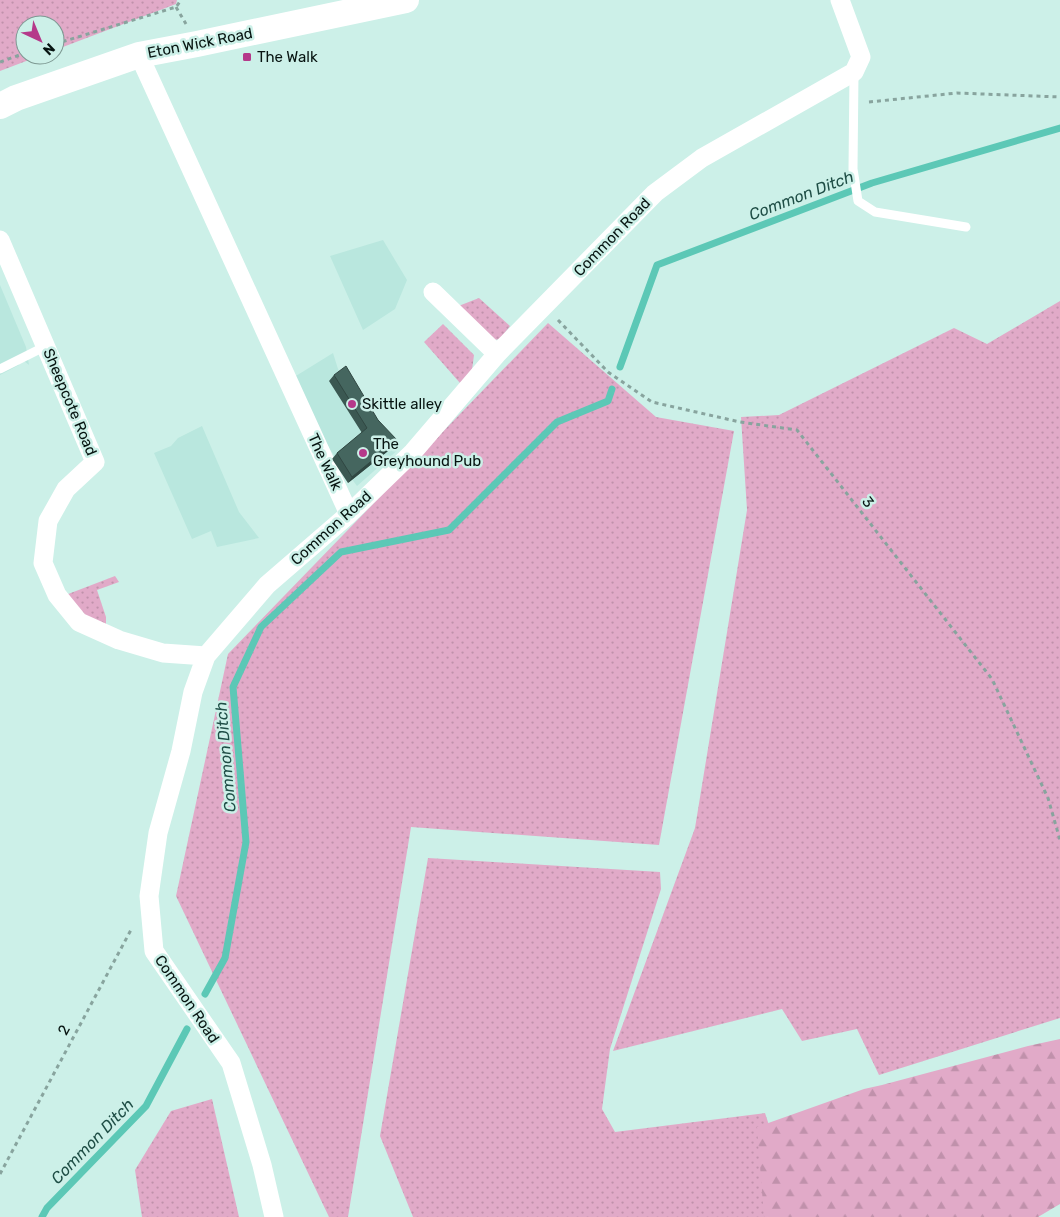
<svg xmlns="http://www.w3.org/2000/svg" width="1060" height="1217" font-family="Rubik,sans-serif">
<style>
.built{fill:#b9e7de}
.grass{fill:url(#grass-dots)}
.forest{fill:url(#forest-firs)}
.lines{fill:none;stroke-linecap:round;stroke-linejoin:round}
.stream{stroke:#5cc8b6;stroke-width:7}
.path{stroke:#88a49e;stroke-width:3;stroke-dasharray:4 4;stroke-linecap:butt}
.service{stroke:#fff;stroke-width:9}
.minor{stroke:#fff;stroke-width:19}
.secondary{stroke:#fff;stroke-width:26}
.wall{fill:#3b5852}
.shaded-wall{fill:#304742}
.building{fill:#45665f;stroke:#304742}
.poi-dot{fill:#b5398a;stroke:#ccf0e8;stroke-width:2}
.labels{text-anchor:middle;stroke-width:5;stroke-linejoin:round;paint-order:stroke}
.street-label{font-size:15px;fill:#071411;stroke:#ccf0e8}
.poi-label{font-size:15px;fill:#071411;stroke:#ccf0e8;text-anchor:start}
.water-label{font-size:16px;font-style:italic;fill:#1f4e46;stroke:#ccf0e8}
</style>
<defs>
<pattern id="grass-dots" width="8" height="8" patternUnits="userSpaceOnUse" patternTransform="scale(1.25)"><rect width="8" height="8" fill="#e1aac8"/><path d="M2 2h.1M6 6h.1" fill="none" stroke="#c091ab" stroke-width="1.8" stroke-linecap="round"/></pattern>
<pattern id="forest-firs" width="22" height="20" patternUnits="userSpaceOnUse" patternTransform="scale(1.25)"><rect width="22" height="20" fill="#e1aac8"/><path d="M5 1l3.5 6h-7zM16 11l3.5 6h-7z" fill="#c091ab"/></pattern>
</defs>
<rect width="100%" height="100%" fill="#ccf0e8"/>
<!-- built -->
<path class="built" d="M 383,240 L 407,280 L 395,309 L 363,330 L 330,256 Z
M 0,285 L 26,347 L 29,365 L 24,361 L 18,361 L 19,365 L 0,375 Z
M 333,353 L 338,369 L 372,418 L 392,444 L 400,448 L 357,486 L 331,451 L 291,379 Z
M 202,426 L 239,512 L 259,538 L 217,547 L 211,531 L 192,539 L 154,453 L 171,446 L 178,438 Z"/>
<!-- grass -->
<path class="grass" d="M 0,0 L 177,0 L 176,4 L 55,50 L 55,25 L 25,25 L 25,55 L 42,55 L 0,71 Z
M 479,298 L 510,326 L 500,339 L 483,342 L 456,307 Z
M 1060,301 L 1060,1018 L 879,1075 L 857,1029 L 802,1041 L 782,1009 L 613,1051 L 695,828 L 747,510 L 741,417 L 779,415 L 954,328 L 987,344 Z
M 548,323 L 656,417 L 734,431 L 659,845 L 411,827 L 348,1217 L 329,1217 L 176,896 L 228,654 Z
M 443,324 L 474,355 L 472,370 L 460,383 L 424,342 Z
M 115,576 L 119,582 L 97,590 L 106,617 L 106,627 L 101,631 L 63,596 Z
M 428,858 L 660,872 L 661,889 L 610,1049 L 602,1109 L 615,1132 L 765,1113 L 784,1171 L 773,1217 L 413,1217 L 380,1136 Z
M 212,1099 L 239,1217 L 142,1217 L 135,1170 L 171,1111 Z"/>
<!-- forest -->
<path class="forest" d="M 1060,1039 L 1060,1204 L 1038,1217 L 764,1217 L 757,1127 L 864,1089 L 882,1085 L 1028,1046 Z"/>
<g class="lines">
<!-- stream -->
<path class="stream" d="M 620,367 L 657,265 L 872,183 L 1060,128
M 205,994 L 225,958 L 246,842 L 233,687 L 261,627 L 341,552 L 449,530 L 557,422 L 608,401 L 612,389
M 42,1217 L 47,1208 L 146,1106 L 187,1029"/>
<!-- path -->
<path class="path" d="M 176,7 L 186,24
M 55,44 L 176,7 L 181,0
M 0,62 L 25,53
M 869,102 L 957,93 L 1060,97
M 558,320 L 608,372 L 652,402 L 740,422 L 797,430 L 992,679 L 1048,798 L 1060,840
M 0,1174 L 132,928"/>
<!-- service -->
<path class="service" d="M 854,73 L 853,169 L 858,201 L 875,212 L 966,227
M 0,369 L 46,346"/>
<!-- minor -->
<path class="minor" d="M 139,55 L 349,514
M 0,240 L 95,462 L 66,489 L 48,521 L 43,563 L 57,595 L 79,622 L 119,640 L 163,653 L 206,656
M 433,292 L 497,354
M 274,1217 L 262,1165 L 231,1063 L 154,951 L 149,896 L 158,833 L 181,751 L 193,692 L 206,656 L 267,585 L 349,514 L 413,452 L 497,354 L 655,193 L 702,158 L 854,72 L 861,57 L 840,0"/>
<!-- secondary -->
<path class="secondary" d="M 0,106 L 16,98 L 139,55 L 197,44 L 406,0"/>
</g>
<!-- wall -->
<path class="wall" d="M 334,375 L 393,447 L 348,483 L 332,459 L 337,453 L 362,433 L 329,381 Z"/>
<!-- shaded-wall -->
<path class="shaded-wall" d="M 397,440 L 393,447 L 348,483 L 352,477 Z"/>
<!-- building -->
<path class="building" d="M 346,366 L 378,420 L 397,440 L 352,477 L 337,453 L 367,428 L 334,375 Z"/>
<!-- markers -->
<g class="poi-dot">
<rect x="242" y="52" width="10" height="10" rx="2.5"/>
<circle cx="352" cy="404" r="5"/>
<circle cx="363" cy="453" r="5"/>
</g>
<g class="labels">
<!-- street labels -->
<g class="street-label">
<text transform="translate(200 43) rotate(-11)" y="5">Eton Wick Road</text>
<text transform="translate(612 237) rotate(-46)" y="5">Common Road</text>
<text transform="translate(70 402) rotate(67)" y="5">Sheepcote Road</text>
<text transform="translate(325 462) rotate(65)" y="5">The Walk</text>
<text transform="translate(868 502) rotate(52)" y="5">3</text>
<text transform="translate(331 528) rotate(-42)" y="5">Common Road</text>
<text transform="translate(187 999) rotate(56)" y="5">Common Road</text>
<text transform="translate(64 1030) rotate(-62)" y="5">2</text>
</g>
<!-- poi labels -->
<g class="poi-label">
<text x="257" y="62">The Walk</text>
<text x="362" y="409">Skittle alley</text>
<text x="373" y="449">The<tspan x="373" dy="17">Greyhound Pub</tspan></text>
</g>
<!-- water labels -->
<g class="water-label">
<text transform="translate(801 195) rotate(-21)" y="6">Common Ditch</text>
<text transform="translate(225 757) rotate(-95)" y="6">Common Ditch</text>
<text transform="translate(92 1141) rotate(-46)" y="6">Common Ditch</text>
</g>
</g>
<!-- north arrow -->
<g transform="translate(40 40) rotate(136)"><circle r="24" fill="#ccf0e8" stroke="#7d9892"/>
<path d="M0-4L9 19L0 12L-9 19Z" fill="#b5398a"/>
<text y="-8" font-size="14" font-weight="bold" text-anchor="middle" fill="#071411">N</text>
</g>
</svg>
